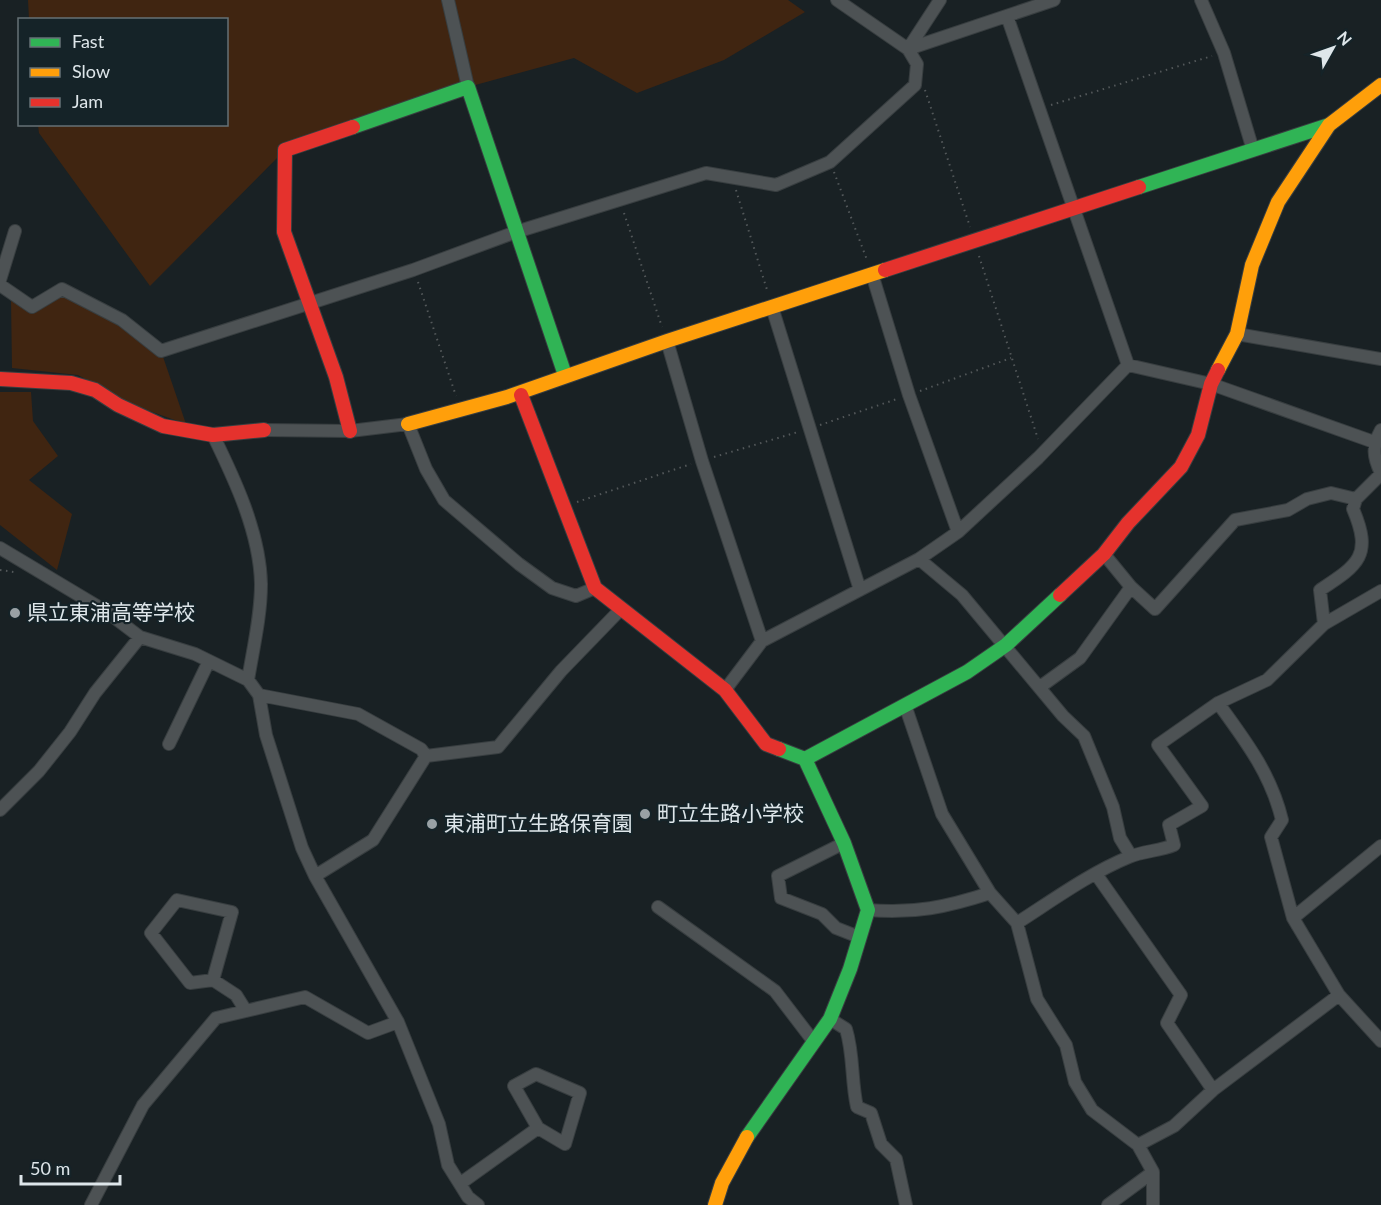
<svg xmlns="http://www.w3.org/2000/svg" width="1381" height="1205" font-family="Lato,'Noto Sans JP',sans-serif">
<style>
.green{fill:#402511}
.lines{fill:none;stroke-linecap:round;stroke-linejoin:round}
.street-casing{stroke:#383e40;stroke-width:14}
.fast-casing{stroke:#383e40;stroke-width:16}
.slow-casing{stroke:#383e40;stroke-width:16}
.jam-casing{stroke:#383e40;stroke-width:16}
.path{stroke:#53585a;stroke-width:2;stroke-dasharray:1.5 4.5;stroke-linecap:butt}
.street{stroke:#4d5254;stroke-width:12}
.fast{stroke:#30b455;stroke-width:14}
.slow{stroke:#ff9f0a;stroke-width:14}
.jam{stroke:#e5322d;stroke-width:14}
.poi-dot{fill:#99a1a5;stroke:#152328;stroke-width:2}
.labels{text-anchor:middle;stroke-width:4.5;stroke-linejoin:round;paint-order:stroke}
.poi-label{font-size:21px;fill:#dee6ea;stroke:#152328;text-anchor:start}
</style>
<rect width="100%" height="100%" fill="#192124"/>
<!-- green -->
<path class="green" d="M 28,0 L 788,0 L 805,12 L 724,60 L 637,93 L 574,58 L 468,87 L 285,150 L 150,286 L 39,133 L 38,125 L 226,124 L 226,20 L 29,19 Z
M 62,289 L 161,351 L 186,424 L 127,403 L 78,375 L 12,368 L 11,300 L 32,307 Z
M 0,392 L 31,392 L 33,421 L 58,456 L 29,480 L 72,514 L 57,570 L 0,525 Z"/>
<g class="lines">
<defs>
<path id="street" d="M 448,0 L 468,87
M 1201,0 L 1224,53 L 1253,150
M 1007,16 L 1128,365
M 908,49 L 1054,0
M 908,49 L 940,0
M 872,274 L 909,395 L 958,532
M 0,280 L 15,231
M 0,285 L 32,307 L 62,289 L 122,320 L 161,351 L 413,270 L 516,232 L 706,173 L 776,185 L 830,162 L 915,85 L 917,64 L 908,49 L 837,0
M 772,307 L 860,590
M 1237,334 L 1381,359
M 667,341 L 702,461 L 762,641
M 1128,365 L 1211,384 L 1374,442
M 264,430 L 350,431 L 408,424 L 426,469 L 444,500 L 519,564 L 552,588 L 576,596 L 595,588
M 1381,430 C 1372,446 1373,457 1381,473
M 213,435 C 235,480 260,533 261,584 C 261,616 253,649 248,680
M 0,548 L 107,612 L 140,637 L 195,654 L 248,680 L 259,695 L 266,735 L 302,848 L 315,876 L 398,1022 L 439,1124 L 448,1165 L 468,1197 L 478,1205
M 919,559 L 962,595 L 1063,716 L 1084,736 L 1113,807 L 1120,838 L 1131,856
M 1131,587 L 1155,609 L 1235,520 L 1288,510 L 1307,499 L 1331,493 L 1356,499
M 1324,624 L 1381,591
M 1040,687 L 1080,658 L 1131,587 L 1104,554
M 725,690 L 762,641 L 919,559 L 958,532 L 1038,458 L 1128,365
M 259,695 L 358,714 L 421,749 L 426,756
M 1218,703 C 1245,740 1271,774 1282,820 L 1271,837 L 1293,918 L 1339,995 L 1381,1041
M 905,705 L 942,814 L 990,893 L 1017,923 L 1037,999 L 1066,1045 L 1075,1082 L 1092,1110 L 1138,1145 L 1153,1172 L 1153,1205
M 169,744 L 208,663
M 0,810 L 39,771 L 70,732 L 95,693 L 140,637
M 844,843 L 778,876 L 781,898 L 822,914 L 836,928 L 859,937
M 1096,874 L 1181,995 L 1167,1023 L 1213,1090
M 315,876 L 373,840 L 426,756 L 498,747 L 561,671 L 621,609
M 658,907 L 775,991 L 814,1042
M 868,910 C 914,914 947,907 990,893
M 1293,918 L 1381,846
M 1017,923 C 1053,900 1090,873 1129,857 C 1143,851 1160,851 1174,845 L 1169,825 L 1202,806 L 1158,745 L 1218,703 L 1267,680 L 1324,624 L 1320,590 C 1358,565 1373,556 1353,509 L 1356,499 L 1381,474
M 213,980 L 190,983 L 151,933 L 177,900 L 232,912 L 213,980 L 236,995 L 246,1011
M 830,1019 L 846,1029 C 854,1055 851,1080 857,1107 L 871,1113 L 881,1144 L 896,1159 L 906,1205
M 1138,1145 L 1174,1126 L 1213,1090 L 1339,995
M 461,1183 L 538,1128 L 565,1144 L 580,1093 L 536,1074 L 514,1086 L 538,1128
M 91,1205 L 143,1105 L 216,1018 L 305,997 L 368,1033 L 398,1022
M 1108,1205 L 1153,1172"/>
<path id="fast" d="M 353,127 L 468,87 L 565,375
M 1139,187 L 1329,125
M 805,759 L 967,672 L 1006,645 L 1060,595
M 747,1137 L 830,1019 L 850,969 L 868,910 L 844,843 L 805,759 L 779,749"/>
<path id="slow" d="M 1218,370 L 1237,334 L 1252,265 L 1278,202 L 1329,125 L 1381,85
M 408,424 L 507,397 L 667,341 L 885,270
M 715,1205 L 722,1183 L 747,1137"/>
<path id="jam" d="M 885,270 L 1139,187
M 0,379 L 71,383 L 95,390 L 118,405 L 163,426 L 213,435 L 264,430
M 521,395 L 595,588 L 725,690 L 766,744 L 779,749
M 350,431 L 336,377 L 284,232 L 285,150 L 353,127
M 1060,595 L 1104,554 L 1128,523 L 1181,467 L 1198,435 L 1211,384 L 1218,370"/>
</defs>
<!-- street casing -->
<use href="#street" class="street-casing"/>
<!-- fast casing -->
<use href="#fast" class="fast-casing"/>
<!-- slow casing -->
<use href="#slow" class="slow-casing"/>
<!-- jam casing -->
<use href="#jam" class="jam-casing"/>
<!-- path -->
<path class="path" d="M 925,90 L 970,227
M 1051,105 L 1212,56
M 834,172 L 867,260
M 736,190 L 768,293
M 624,213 L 662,327
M 979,256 L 1038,439
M 418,282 L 456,396
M 920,391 L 1011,358
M 820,425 L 897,399
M 714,457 L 798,432
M 577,502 L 691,464
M 0,570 L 14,572"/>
<!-- street -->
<use href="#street" class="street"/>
<!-- fast -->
<use href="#fast" class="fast"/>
<!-- slow -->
<use href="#slow" class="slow"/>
<!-- jam -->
<use href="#jam" class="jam"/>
</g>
<!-- markers -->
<g class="poi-dot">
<circle cx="15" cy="613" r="6"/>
<circle cx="645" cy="814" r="6"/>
<circle cx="432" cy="824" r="6"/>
</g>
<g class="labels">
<!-- poi labels -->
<g class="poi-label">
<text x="27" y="620">県立東浦高等学校</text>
<text x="657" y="821">町立生路小学校</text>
<text x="444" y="831">東浦町立生路保育園</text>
</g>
</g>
<!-- legend -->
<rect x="18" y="18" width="210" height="108" fill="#152328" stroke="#657176" stroke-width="1.5"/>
<rect x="30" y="38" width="30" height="9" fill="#30b455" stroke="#657176" stroke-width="1.5"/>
<text x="72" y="48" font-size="18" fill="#dee6ea">Fast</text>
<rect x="30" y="68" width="30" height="9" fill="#ff9f0a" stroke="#657176" stroke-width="1.5"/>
<text x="72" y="78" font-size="18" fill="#dee6ea">Slow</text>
<rect x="30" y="98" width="30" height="9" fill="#e5322d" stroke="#657176" stroke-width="1.5"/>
<text x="72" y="108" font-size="18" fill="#dee6ea">Jam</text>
<!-- north arrow -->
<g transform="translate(1333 48) rotate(50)" stroke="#152328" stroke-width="4.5" paint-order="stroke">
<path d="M0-4.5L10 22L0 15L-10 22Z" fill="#dee6ea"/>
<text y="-9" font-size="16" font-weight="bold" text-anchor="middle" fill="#dee6ea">N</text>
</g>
<!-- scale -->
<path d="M21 1175v9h99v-9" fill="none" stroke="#dee6ea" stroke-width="3"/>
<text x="30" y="1175" font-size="18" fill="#dee6ea" stroke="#152328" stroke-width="4.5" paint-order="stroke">50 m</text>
</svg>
